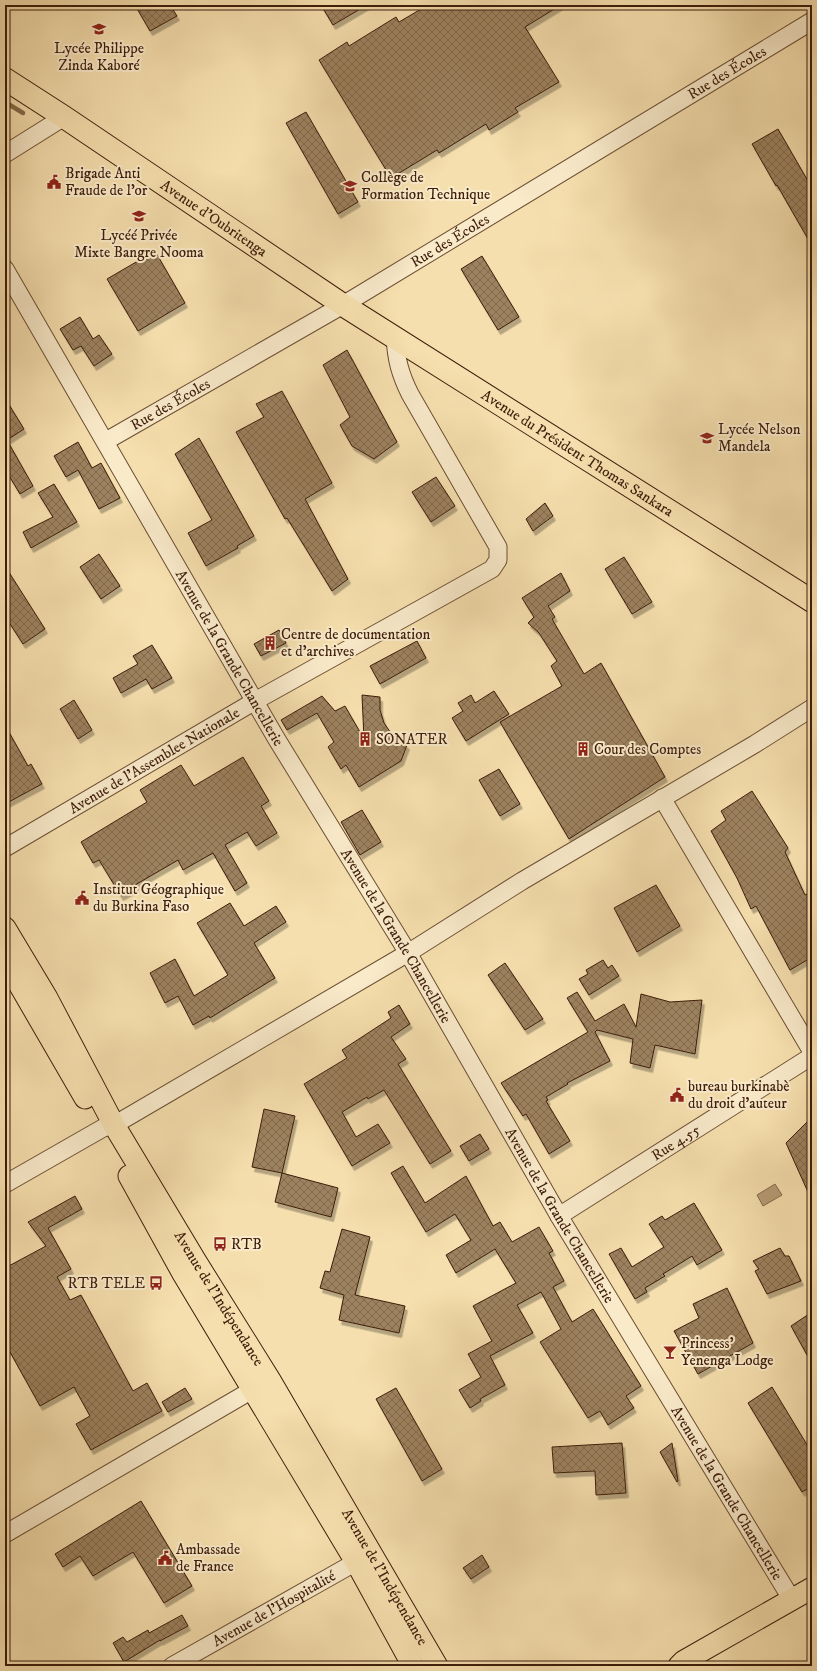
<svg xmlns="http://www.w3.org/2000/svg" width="817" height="1671" font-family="'IM FELL DW Pica',serif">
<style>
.water{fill:#b79d76;stroke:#866a4b}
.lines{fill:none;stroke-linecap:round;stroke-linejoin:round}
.stream{stroke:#866a4b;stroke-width:4.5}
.building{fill:url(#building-cross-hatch);stroke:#3d1d0a;filter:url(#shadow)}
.minor-casing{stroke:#6b4e33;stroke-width:19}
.major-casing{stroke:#3d1d0a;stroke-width:23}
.highway-casing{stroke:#3d1d0a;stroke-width:24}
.minor{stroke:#f9eaca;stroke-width:17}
.major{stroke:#f6dfae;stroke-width:21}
.highway{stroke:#f6dfae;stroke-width:22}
.labels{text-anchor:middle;stroke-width:4;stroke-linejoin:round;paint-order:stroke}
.poi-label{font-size:15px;fill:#3d1d0a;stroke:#f9eaca;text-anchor:start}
.street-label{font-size:15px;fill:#3d1d0a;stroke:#f9eaca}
</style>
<defs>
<pattern id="building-cross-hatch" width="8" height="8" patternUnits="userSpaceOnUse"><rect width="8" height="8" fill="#9d825f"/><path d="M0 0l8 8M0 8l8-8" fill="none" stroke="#816a4d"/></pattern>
<filter id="shadow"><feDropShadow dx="2.5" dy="4.5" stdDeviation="0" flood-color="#0004"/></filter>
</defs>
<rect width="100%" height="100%" fill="#f6dfae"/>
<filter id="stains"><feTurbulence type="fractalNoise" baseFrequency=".005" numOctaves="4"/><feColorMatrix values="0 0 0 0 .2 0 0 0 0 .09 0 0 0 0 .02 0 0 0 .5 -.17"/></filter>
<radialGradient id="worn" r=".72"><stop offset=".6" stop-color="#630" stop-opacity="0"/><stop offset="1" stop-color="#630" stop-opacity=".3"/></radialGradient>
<!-- water -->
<path class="water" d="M 775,1184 L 782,1195 L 763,1206 L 757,1195 Z"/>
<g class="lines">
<!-- stream -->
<path class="stream" d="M 5,102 L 23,113"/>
</g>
<!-- building -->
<path class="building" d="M 135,5 L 170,5 L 177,16 L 150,31 Z
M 321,5 L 367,5 L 333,25 Z
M 428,5 L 561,5 L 525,27 L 559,82 L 515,108 L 518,112 L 489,130 L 486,124 L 439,153 L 437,150 L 391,178 L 319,60 L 347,42 L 349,46 L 396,17 L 399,22 Z
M 306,112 L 358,202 L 338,214 L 286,123 Z
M 778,129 L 812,188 L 812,246 L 777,185 L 776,186 L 752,144 Z
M 155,251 L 185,303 L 138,331 L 107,279 Z
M 482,256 L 519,317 L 498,330 L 461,269 Z
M 80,317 L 93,339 L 99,335 L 112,354 L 94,366 L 81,346 L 73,350 L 60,329 Z
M 347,350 L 397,442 L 374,459 L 352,446 L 340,425 L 350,417 L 323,365 Z
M 282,391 L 332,483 L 305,499 L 348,579 L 332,591 L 287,518 L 285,519 L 236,432 L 264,417 L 256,404 Z
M 5,398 L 24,429 L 7,440 L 33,486 L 20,494 L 5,469 Z
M 199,438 L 254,536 L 237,546 L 238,548 L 206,566 L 188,533 L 212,520 L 175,454 Z
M 78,442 L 92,468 L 101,463 L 120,498 L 99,509 L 78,470 L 66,477 L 54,456 Z
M 436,477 L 455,506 L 431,522 L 412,492 Z
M 54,484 L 77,522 L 31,548 L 23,532 L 53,517 L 38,493 Z
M 545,503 L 553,516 L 533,531 L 526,519 Z
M 99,554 L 120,586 L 101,599 L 80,567 Z
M 624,557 L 652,602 L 632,614 L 605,569 Z
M 5,566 L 45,629 L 23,644 L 5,616 Z
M 561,573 L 570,591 L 548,606 L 555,617 L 552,619 L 584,674 L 601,663 L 665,777 L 569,839 L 500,722 L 562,686 L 551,666 L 557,661 L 539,633 L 528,623 L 534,617 L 522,598 Z
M 279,630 L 286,643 L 261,656 L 254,644 Z
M 417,641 L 426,658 L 380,684 L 370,666 Z
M 152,645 L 172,678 L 152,689 L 146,679 L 121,693 L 113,678 L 138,664 L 133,656 Z
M 494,691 L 509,714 L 466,741 L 452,718 L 463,711 L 458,703 L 471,695 L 475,703 Z
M 362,695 L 380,697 L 380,710 L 384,723 L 393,736 L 407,745 L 401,761 L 359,787 L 346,765 L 341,769 L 328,747 L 334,742 L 317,713 L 287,730 L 281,720 L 322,696 L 335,711 L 345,706 L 364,739 Z
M 74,700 L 92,730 L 78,739 L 60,709 Z
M 5,725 L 28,766 L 31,764 L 42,784 L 5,804 Z
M 243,757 L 269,801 L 261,806 L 277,833 L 256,846 L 247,832 L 225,845 L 247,883 L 235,891 L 213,853 L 183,870 L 178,860 L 135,885 L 137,887 L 121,896 L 99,860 L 93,863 L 81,842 L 147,802 L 140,790 L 181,765 L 194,786 Z
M 499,769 L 520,804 L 500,816 L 479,780 Z
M 752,791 L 788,848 L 785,852 L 805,895 L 807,894 L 812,903 L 812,957 L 790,970 L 756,906 L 751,909 L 737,878 L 711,831 L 726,820 L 721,811 Z
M 362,810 L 381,842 L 360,855 L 341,822 Z
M 656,885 L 680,926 L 637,952 L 614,908 Z
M 230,903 L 244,926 L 276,906 L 286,922 L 254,943 L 275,978 L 210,1018 L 209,1016 L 193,1025 L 178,996 L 165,1003 L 150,973 L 175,959 L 194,996 L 228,975 L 197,923 Z
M 603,960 L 608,968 L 612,965 L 619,976 L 589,995 L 579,979 L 588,974 L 586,970 Z
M 505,963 L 543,1019 L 525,1030 L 488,975 Z
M 577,992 L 595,1021 L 624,1004 L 636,1027 L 641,994 L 670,1002 L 702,1000 L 695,1054 L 655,1045 L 650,1068 L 630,1063 L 633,1039 L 597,1030 L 595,1032 L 610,1061 L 567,1083 L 568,1084 L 546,1097 L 548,1100 L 546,1101 L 570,1141 L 549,1154 L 526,1114 L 523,1116 L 501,1083 L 588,1032 L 567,998 Z
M 399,1005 L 410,1024 L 391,1037 L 406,1059 L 398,1064 L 451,1151 L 430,1164 L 384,1090 L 368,1099 L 367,1097 L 342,1112 L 356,1137 L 378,1124 L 390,1143 L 352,1166 L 304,1084 L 347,1058 L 342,1050 L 391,1018 L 388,1012 Z
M 264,1109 L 295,1116 L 282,1173 L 252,1167 Z
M 812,1117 L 812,1201 L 786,1143 Z
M 480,1134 L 489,1149 L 469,1161 L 460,1146 Z
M 403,1166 L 425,1203 L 466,1176 L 493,1226 L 500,1222 L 512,1242 L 539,1227 L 553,1251 L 549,1253 L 564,1281 L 553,1287 L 572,1322 L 593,1309 L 641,1386 L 626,1396 L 634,1408 L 608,1425 L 600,1411 L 588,1418 L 540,1342 L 561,1329 L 541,1292 L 517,1305 L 533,1333 L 490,1356 L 505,1385 L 480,1399 L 481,1401 L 470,1408 L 459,1390 L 481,1377 L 468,1354 L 492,1341 L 473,1306 L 516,1283 L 495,1249 L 456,1273 L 446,1255 L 471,1240 L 455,1214 L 426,1232 L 391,1173 Z
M 282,1173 L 338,1188 L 331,1217 L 275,1202 Z
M 75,1196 L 82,1209 L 48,1228 L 71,1269 L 57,1277 L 70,1300 L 81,1295 L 133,1391 L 147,1383 L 162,1411 L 91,1450 L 76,1424 L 90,1416 L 74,1387 L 40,1406 L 5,1343 L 5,1268 L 46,1246 L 28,1222 Z
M 694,1203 L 722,1250 L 697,1265 L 692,1256 L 663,1274 L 665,1276 L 645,1288 L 647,1292 L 635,1299 L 609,1254 L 621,1248 L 632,1267 L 664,1247 L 649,1224 L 662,1216 L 665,1220 Z
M 342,1229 L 370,1237 L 355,1295 L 405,1306 L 399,1333 L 339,1320 L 344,1295 L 320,1288 L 325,1271 L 330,1272 Z
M 780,1248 L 785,1256 L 789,1256 L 801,1281 L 767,1294 L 755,1271 L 759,1269 L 753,1261 Z
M 727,1288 L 753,1343 L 698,1374 L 674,1331 L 699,1318 L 693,1304 Z
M 812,1312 L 812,1364 L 791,1326 Z
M 772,1387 L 812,1453 L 812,1486 L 802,1492 L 748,1403 Z
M 185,1388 L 192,1399 L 168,1412 L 162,1402 Z
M 396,1388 L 442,1469 L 422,1481 L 376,1399 Z
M 622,1443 L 626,1493 L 596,1495 L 595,1471 L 554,1473 L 552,1447 Z
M 672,1443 L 678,1481 L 677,1482 L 660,1452 Z
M 141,1501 L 192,1586 L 164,1603 L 133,1552 L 93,1576 L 80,1556 L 63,1567 L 55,1554 Z
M 482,1555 L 489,1567 L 471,1579 L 463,1568 Z
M 182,1615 L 188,1626 L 160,1641 L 160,1640 L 124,1662 L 113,1643 L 123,1637 L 127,1642 L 148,1630 L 149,1633 Z"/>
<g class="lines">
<defs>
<g id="minor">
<path d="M 5,154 L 64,117"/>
<path id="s1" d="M 5,269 L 276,738 L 408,953 L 559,1216 L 792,1600"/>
<path id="s2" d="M 106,441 L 343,305 L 812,21"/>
<path d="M 662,798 L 812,1052"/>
<path id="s3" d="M 5,848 L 255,701 L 492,569 L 498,560 L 498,547 L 410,394 C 400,374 396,359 395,336"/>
<path d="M 5,1184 L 103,1128 L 114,1125 L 408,953 L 522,881 L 755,744 L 812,708"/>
<path id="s4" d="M 559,1216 L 812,1056"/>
<path d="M 5,1534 L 252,1390"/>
<path id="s5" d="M 172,1666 L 356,1562"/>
</g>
<g id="major">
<path id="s6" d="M 5,928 L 47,998 L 114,1125 L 195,1260 L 270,1380 L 437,1666"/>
<path d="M 5,960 L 85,1098"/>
<path d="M 129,1176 L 182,1272 L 356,1562 L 413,1666"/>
<path d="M 679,1666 L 684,1661 L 812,1588"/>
</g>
<g id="highway">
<path id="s7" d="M 5,79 L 64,117 L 343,305 L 812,601"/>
</g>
</defs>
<!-- minor casing -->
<use href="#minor" class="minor-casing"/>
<!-- major casing -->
<use href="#major" class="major-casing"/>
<!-- highway casing -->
<use href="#highway" class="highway-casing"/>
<!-- minor -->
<use href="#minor" class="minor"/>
<!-- major -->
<use href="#major" class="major"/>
<!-- highway -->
<use href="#highway" class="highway"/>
</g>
<!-- icons -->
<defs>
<symbol id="school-bare" viewBox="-9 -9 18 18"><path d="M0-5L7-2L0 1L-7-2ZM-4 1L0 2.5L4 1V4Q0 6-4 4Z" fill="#8f2418" stroke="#f9eaca" stroke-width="2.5" paint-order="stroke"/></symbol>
<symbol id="civic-bare" viewBox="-9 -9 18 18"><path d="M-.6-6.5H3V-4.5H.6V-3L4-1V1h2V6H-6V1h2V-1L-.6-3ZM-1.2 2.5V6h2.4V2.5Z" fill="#8f2418" stroke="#f9eaca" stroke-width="2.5" paint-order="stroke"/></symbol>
<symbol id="building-bare" viewBox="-9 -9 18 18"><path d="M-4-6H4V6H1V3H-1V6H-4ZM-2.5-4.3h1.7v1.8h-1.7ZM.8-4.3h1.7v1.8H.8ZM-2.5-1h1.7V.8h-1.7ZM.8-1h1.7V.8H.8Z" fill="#8f2418" stroke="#f9eaca" stroke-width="2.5" paint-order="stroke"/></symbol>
<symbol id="bus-bare" viewBox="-9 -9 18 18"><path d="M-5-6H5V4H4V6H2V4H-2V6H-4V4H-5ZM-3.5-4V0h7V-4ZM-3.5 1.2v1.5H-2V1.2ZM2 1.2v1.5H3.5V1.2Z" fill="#8f2418" stroke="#f9eaca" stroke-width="2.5" paint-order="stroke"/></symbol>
<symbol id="bar-bare" viewBox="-9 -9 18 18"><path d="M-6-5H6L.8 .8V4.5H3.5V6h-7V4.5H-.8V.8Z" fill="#8f2418" stroke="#f9eaca" stroke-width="2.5" paint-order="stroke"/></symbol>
</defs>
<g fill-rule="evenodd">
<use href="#school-bare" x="89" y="19" width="20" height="20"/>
<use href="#civic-bare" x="44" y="172" width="20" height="20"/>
<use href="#school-bare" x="340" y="176" width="20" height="20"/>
<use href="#school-bare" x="129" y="206" width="20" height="20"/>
<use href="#school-bare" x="697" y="428" width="20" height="20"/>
<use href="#building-bare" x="260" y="633" width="20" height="20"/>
<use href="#building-bare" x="355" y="729" width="20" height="20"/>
<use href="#building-bare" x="573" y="739" width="20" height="20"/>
<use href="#civic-bare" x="72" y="888" width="20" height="20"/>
<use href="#civic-bare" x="667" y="1085" width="20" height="20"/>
<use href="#bus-bare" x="210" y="1234" width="20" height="20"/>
<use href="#bus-bare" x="146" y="1273" width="20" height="20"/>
<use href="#bar-bare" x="660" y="1342" width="20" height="20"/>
<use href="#civic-bare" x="155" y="1548" width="20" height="20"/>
</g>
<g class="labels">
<!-- poi labels -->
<g class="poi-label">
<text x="99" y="53" text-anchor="middle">Lycée Philippe<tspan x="99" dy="17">Zinda Kaboré</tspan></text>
<text x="65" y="178">Brigade Anti<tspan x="65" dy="17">Fraude de l'or</tspan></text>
<text x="361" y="182">Collège de<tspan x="361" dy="17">Formation Technique</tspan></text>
<text x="139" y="240" text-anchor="middle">Lycéé Privée<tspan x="139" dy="17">Mixte Bangre Nooma</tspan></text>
<text x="718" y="434">Lycée Nelson<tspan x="718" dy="17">Mandela</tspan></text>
<text x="281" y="639">Centre de documentation<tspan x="281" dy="17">et d'archives</tspan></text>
<text x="376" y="744">SONATER</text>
<text x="594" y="754">Cour des Comptes</text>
<text x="93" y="894">Institut Géographique<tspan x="93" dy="17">du Burkina Faso</tspan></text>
<text x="688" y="1091">bureau burkinabè<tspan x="688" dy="17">du droit d'auteur</tspan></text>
<text x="231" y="1249">RTB</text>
<text x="145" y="1288" text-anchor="end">RTB TELE</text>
<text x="681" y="1348">Princess'<tspan x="681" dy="17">Yenenga Lodge</tspan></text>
<text x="176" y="1554">Ambassade<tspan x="176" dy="17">de France</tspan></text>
</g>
<!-- street labels -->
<g class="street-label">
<text dy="5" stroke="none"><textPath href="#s2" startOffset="722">Rue des Écoles</textPath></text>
<text dy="5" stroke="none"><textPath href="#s7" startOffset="251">Avenue d'Oubritenga</textPath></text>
<text dy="5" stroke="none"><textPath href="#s2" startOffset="398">Rue des Écoles</textPath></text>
<text dy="5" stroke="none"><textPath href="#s2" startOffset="74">Rue des Écoles</textPath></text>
<text dy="5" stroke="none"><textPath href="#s7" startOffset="684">Avenue du Président Thomas Sankara</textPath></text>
<text dy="5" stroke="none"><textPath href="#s1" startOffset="449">Avenue de la Grande Chancellerie</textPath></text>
<text dy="5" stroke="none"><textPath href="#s3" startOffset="173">Avenue de l'Assemblee Nationale</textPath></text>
<text dy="5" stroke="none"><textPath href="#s1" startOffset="773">Avenue de la Grande Chancellerie</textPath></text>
<text dy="5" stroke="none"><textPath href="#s4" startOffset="138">Rue 4.55</textPath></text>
<text dy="5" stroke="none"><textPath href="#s1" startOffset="1097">Avenue de la Grande Chancellerie</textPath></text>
<text dy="5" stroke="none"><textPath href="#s6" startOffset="428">Avenue de l'Indépendance</textPath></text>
<text dy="5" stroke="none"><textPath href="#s1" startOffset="1421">Avenue de la Grande Chancellerie</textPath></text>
<text dy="5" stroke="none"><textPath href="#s6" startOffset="752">Avenue de l'Indépendance</textPath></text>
<text dy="5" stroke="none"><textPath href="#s5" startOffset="117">Avenue de l'Hospitalité</textPath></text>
</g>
</g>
<!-- margin -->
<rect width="817" height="1671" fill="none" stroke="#f6dfae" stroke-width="20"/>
<rect x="6" y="6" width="805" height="1659" fill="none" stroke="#3d1d0a" stroke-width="2"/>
<rect x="10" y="10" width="797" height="1651" fill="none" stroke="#3d1d0a"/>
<rect width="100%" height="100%" filter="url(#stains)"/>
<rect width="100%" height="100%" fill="url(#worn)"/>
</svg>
